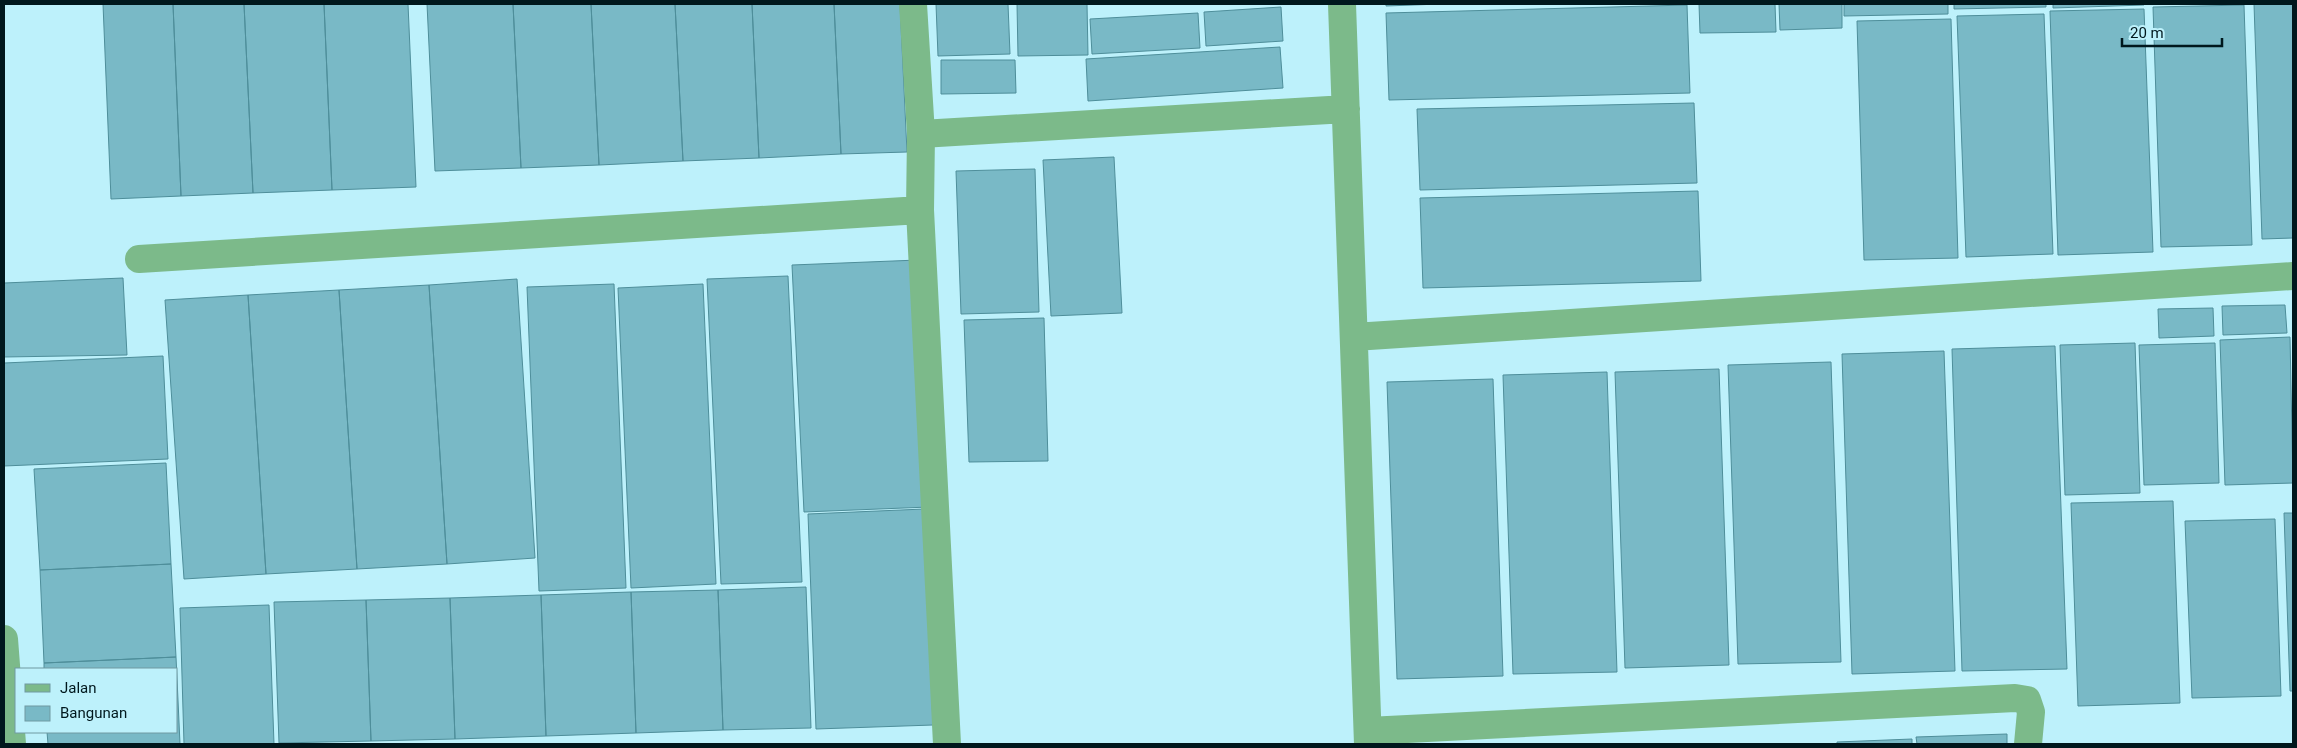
<svg xmlns="http://www.w3.org/2000/svg" width="2297" height="748" font-family="Roboto,sans-serif">
<style>
.building{fill:#79b9c6;stroke:#4e8e9a}
.lines{fill:none;stroke-linecap:round;stroke-linejoin:round}
.minor{stroke:#7cba8a;stroke-width:28}
</style>
<rect width="100%" height="100%" fill="#bdf1fb"/>
<!-- building -->
<path class="building" d="M 103,4 L 173,4 L 181,196 L 111,199 Z
M 173,4 L 244,4 L 253,193 L 181,196 Z
M 244,4 L 324,4 L 332,190 L 253,193 Z
M 324,4 L 408,4 L 416,187 L 332,190 Z
M 427,4 L 513,4 L 521,168 L 435,171 Z
M 513,4 L 591,4 L 599,165 L 521,168 Z
M 591,4 L 675,4 L 683,161 L 599,165 Z
M 675,4 L 752,4 L 759,158 L 683,161 Z
M 752,4 L 834,4 L 841,154 L 759,158 Z
M 834,4 L 900,4 L 907,152 L 841,154 Z
M 936,4 L 1008,4 L 1010,54 L 938,56 Z
M 1017,4 L 1087,4 L 1088,55 L 1018,56 Z
M 1386,4 L 1440,4 L 1386,6 Z
M 1699,4 L 1775,4 L 1776,32 L 1700,33 Z
M 1779,4 L 1842,4 L 1842,28 L 1780,30 Z
M 1844,4 L 1948,4 L 1948,14 L 1844,16 Z
M 1954,4 L 2046,4 L 2046,7 L 1954,9 Z
M 2053,4 L 2144,4 L 2144,5 L 2053,8 Z
M 2254,4 L 2293,4 L 2293,238 L 2262,239 Z
M 1687,5 L 1690,93 L 1389,100 L 1386,13 Z
M 2244,5 L 2252,245 L 2161,247 L 2153,7 Z
M 1281,7 L 1283,41 L 1206,46 L 1204,12 Z
M 2144,9 L 2153,252 L 2058,255 L 2050,11 Z
M 1198,13 L 1200,48 L 1092,54 L 1090,19 Z
M 2044,14 L 2053,254 L 1966,257 L 1957,16 Z
M 1951,19 L 1958,258 L 1864,260 L 1857,21 Z
M 1280,47 L 1283,88 L 1088,101 L 1086,59 Z
M 941,60 L 1015,60 L 1016,93 L 941,94 Z
M 1694,103 L 1697,183 L 1420,190 L 1417,109 Z
M 1114,157 L 1122,313 L 1051,316 L 1043,160 Z
M 1035,169 L 1039,312 L 961,314 L 956,171 Z
M 1698,191 L 1701,281 L 1423,288 L 1420,198 Z
M 918,260 L 929,507 L 804,512 L 792,265 Z
M 788,276 L 802,582 L 721,584 L 707,279 Z
M 123,278 L 127,355 L 4,357 L 4,283 Z
M 517,279 L 535,558 L 447,564 L 429,285 Z
M 614,284 L 626,588 L 539,591 L 527,287 Z
M 703,284 L 716,584 L 631,588 L 618,288 Z
M 429,285 L 447,564 L 357,569 L 339,290 Z
M 339,290 L 357,569 L 266,574 L 248,295 Z
M 248,295 L 266,574 L 184,579 L 165,300 Z
M 2285,305 L 2287,333 L 2223,335 L 2222,306 Z
M 2213,308 L 2214,336 L 2159,338 L 2158,309 Z
M 1044,318 L 1048,461 L 969,462 L 964,320 Z
M 2290,337 L 2293,483 L 2225,485 L 2220,340 Z
M 2135,343 L 2140,493 L 2065,495 L 2060,345 Z
M 2215,343 L 2219,483 L 2144,485 L 2139,345 Z
M 2055,346 L 2067,669 L 1962,671 L 1952,349 Z
M 1944,351 L 1955,671 L 1852,674 L 1842,354 Z
M 163,356 L 168,459 L 4,466 L 4,363 Z
M 1831,362 L 1841,662 L 1738,664 L 1728,365 Z
M 1719,369 L 1729,665 L 1625,668 L 1615,372 Z
M 1607,372 L 1617,672 L 1513,674 L 1503,375 Z
M 1493,379 L 1503,676 L 1397,679 L 1387,382 Z
M 166,463 L 171,564 L 40,570 L 34,469 Z
M 2173,501 L 2180,703 L 2078,706 L 2071,503 Z
M 924,509 L 933,725 L 816,729 L 808,514 Z
M 2284,513 L 2293,513 L 2293,691 L 2290,691 Z
M 2275,519 L 2281,696 L 2192,698 L 2185,521 Z
M 171,564 L 176,657 L 44,663 L 40,570 Z
M 806,587 L 811,728 L 723,730 L 718,590 Z
M 718,590 L 723,730 L 636,733 L 631,592 Z
M 631,592 L 636,733 L 546,736 L 541,595 Z
M 541,595 L 546,736 L 455,739 L 450,598 Z
M 450,598 L 455,739 L 371,741 L 366,600 Z
M 366,600 L 371,741 L 279,743 L 274,602 Z
M 269,605 L 274,744 L 184,744 L 180,608 Z
M 176,657 L 180,744 L 48,744 L 47,732 L 176,732 L 176,669 L 44,669 L 44,663 Z
M 2007,734 L 2007,744 L 1917,744 L 1916,737 Z
M 1912,739 L 1912,744 L 1837,744 L 1837,742 Z"/>
<g class="lines">
<!-- minor -->
<path class="minor" d="M 913,4 L 921,134 L 920,210 L 947,744
M 1342,4 L 1368,744
M 921,134 L 1346,109
M 139,259 L 920,210
M 1354,337 L 2293,276
M 4,639 L 12,744
M 1368,731 L 2015,698 L 2027,700 L 2031,712 L 2028,744"/>
</g>
<!-- border -->
<rect width="2297" height="748" fill="none" stroke="#00181d" stroke-width="10"/>
<!-- legend -->
<rect x="15" y="668" width="162" height="65" fill="#bdf1fb" stroke="#719aa2"/>
<rect x="25" y="684" width="25" height="8" fill="#7cba8a" stroke="#719aa2"/>
<text x="60" y="693" font-size="15" fill="#00181d">Jalan</text>
<rect x="25" y="706" width="25" height="15" fill="#79b9c6" stroke="#719aa2"/>
<text x="60" y="718" font-size="15" fill="#00181d">Bangunan</text>
<!-- scale -->
<path d="M2122 38v8h100v-8" fill="none" stroke="#00181d" stroke-width="2.5"/>
<text x="2130" y="38" font-size="15" fill="#00181d" stroke="#bdf1fb" stroke-width="4" paint-order="stroke">20 m</text>
</svg>
